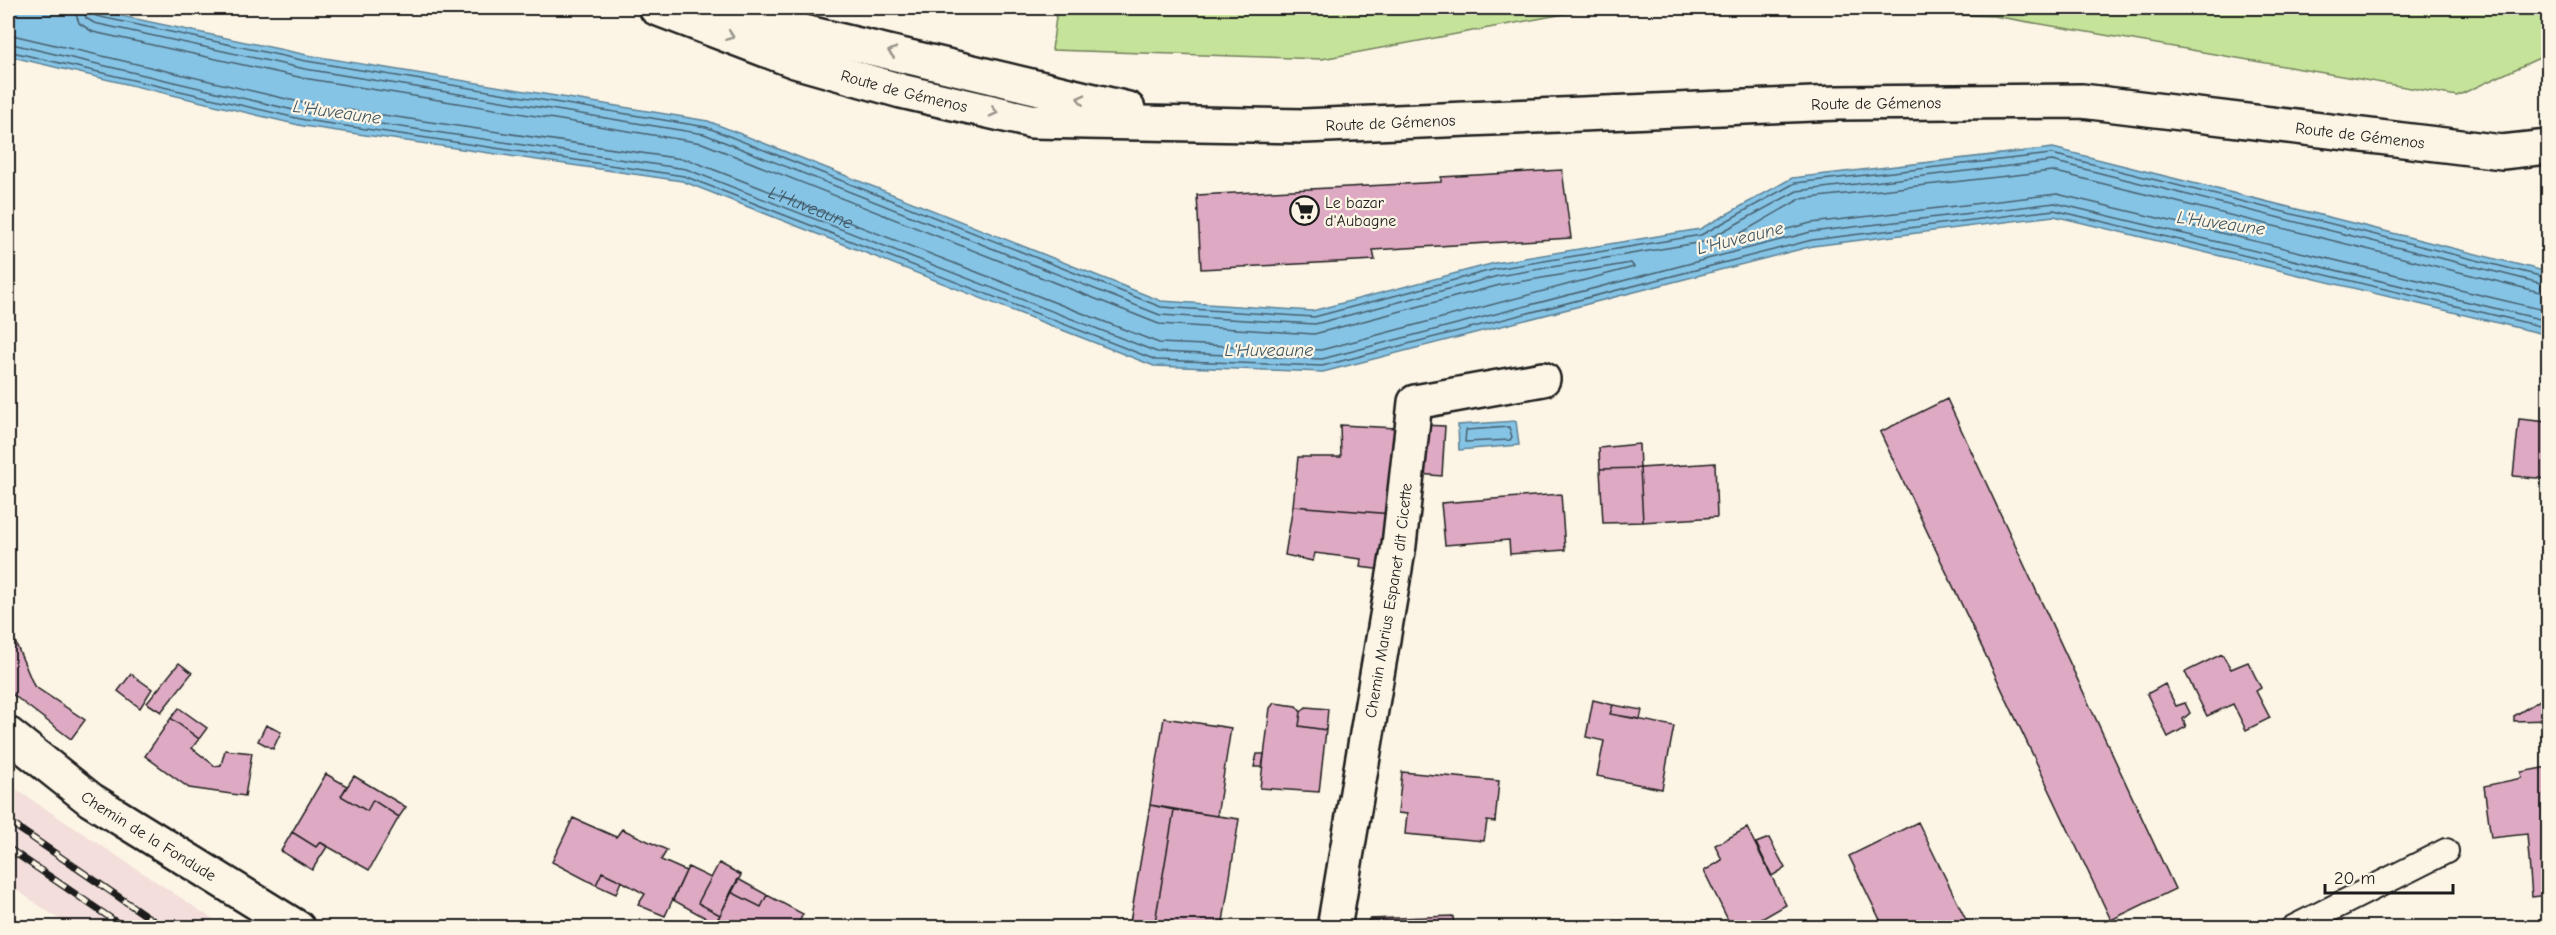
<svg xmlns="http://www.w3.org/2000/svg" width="2556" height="935" font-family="'Comic Neue',sans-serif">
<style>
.built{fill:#f3dedb}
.green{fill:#c6e39a;stroke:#71805b;stroke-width:1.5}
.water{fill:#86c4e6;stroke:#5c8195;stroke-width:1.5}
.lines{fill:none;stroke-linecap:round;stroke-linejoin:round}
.shore{stroke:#465f6d;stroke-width:1.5}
.building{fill:#deaac3;stroke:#1c1c1c;stroke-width:1.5}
.service-casing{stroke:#1c1c1c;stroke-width:28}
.minor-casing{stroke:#1c1c1c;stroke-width:38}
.secondary-casing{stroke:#1c1c1c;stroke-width:38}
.service{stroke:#fcf5e5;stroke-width:24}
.minor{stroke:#fcf5e5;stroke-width:33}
.secondary{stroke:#fcf5e5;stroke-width:33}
.rail-casing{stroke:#1c1c1c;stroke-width:7}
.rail{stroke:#fcf5e5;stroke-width:4.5;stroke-dasharray:14;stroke-linecap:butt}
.oneway{stroke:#97938b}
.labels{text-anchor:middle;stroke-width:4.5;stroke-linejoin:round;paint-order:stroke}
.street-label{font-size:16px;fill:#1c1c1c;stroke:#fcf5e5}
.poi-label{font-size:16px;fill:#1c1c1c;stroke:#fcf5e5;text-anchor:start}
.water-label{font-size:18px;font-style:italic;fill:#415763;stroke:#fcf5e5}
</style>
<rect width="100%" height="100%" fill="#fcf5e5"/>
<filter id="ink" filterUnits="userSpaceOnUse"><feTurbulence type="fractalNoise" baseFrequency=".0167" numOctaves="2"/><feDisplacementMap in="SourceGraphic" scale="12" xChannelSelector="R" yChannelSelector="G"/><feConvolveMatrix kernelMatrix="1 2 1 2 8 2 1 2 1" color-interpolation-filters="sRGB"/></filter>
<g filter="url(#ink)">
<!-- built -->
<path class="built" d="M 8,782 L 20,792 L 225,927 L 70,927 L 8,884 Z"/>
<!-- green -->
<path class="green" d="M 1057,8 L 1596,8 L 1322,59 L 1052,50 Z
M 1739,8 L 2548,8 L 2548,54 L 2457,96 L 1994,16 Z"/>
<!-- water -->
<path class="water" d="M 8,8 L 84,8 L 307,55 L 708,121 L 1161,301 L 1312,311 L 1495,263 L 1700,229 L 1792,178 L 2053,148 L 2548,272 L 2548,335 L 2054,216 L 1813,246 L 1323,372 L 1154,366 L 682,181 L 303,126 L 8,56 Z
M 1516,421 L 1519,445 L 1459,450 L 1458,425 Z"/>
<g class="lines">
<!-- shore -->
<g class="shore">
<path d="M 83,8 L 86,18 L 94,23 L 305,69 L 704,134 L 1160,315 L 1315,324 L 1498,276 L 1703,242 L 1797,191 L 2052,161 L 2548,285"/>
<path d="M 91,8 L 96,16 L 306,61 L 706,127 L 1161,307 L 1314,317 L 1496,269 L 1701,235 L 1795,183 L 2052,154 L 2548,278"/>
<path id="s1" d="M 8,34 L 308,104 L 689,160 L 1159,343 L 1321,350 L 1634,267 L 1631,263 L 1500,285 L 1314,334 L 1159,324 L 702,143 L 303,78 L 93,32 L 79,23 L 74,8"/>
<path d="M 8,43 L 306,113 L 686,169 L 1157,352 L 1322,359 L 1811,232 L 2055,203 L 2548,321"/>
<path d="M 8,51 L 305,120 L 684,176 L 1156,360 L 1322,366 L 1812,240 L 2054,210 L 2548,328"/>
<path d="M 2548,294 L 2052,171 L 1800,199 L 1729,240 L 1733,243 L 1811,223 L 2057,194 L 2548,311"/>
<path d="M 1509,427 L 1512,437 L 1510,440 L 1465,442 L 1466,430 Z"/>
</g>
</g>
<!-- building -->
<path class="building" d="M 1562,170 L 1571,238 L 1373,250 L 1375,260 L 1201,269 L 1197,195 L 1441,182 L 1441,177 Z
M 1947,399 L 2175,889 L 2111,920 L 1880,432 Z
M 2519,419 L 2548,422 L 2548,479 L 2513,476 Z
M 1340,425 L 1396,428 L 1392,514 L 1293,506 L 1298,457 L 1341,457 Z
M 1422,425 L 1445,426 L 1442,476 L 1419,474 Z
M 1639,444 L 1640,468 L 1600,469 L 1599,448 Z
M 1715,463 L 1717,517 L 1643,522 L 1640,468 Z
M 1640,468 L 1643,522 L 1603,523 L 1600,469 Z
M 1561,494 L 1565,550 L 1510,554 L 1509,540 L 1445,545 L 1441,503 Z
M 1293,506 L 1392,514 L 1383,570 L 1360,567 L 1361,559 L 1315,553 L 1313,561 L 1285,555 Z
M 14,639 L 34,686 L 85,720 L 71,739 L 8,691 L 8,647 Z
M 2222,654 L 2231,669 L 2248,662 L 2261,688 L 2256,691 L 2270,718 L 2246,730 L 2233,704 L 2207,716 L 2185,672 Z
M 179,663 L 192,673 L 161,712 L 147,703 Z
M 131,674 L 152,689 L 140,708 L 118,691 Z
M 2165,684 L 2176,706 L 2185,703 L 2190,713 L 2183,719 L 2186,727 L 2168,737 L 2147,694 Z
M 2548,695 L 2548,720 L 2514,721 L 2514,716 Z
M 1593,700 L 1613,705 L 1610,714 L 1674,726 L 1662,789 L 1597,776 L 1604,741 L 1586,737 Z
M 1274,703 L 1296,706 L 1301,712 L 1299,726 L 1326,730 L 1319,792 L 1260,788 L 1270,708 Z
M 1613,705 L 1642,710 L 1640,719 L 1610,714 Z
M 1306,707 L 1328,709 L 1326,730 L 1299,726 L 1301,712 Z
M 179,708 L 207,728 L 199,739 L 171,718 Z
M 171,718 L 199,739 L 192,748 L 215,766 L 221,765 L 225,750 L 252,753 L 245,796 L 189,788 L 145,756 Z
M 1164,718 L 1231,728 L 1217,816 L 1150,805 Z
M 266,725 L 281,732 L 273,749 L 258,741 Z
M 1257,754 L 1264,754 L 1262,767 L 1254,767 Z
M 2548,767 L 2548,895 L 2532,897 L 2527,834 L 2491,838 L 2484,786 L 2522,778 L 2521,772 Z
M 1402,772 L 1499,781 L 1495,822 L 1487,821 L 1484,841 L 1405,834 L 1407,814 L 1398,813 Z
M 326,774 L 347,786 L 341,796 L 367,811 L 373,800 L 399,817 L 369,870 L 320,842 L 316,847 L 292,832 Z
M 354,776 L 406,807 L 399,817 L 373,800 L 367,811 L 341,796 Z
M 1150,805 L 1174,810 L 1154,928 L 1129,928 Z
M 1174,810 L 1239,819 L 1222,928 L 1154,928 Z
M 573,818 L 616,837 L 622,829 L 667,850 L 661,860 L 686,871 L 665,916 L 638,905 L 645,894 L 621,881 L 602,872 L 596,885 L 552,862 Z
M 1918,822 L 1970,928 L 1884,928 L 1849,856 Z
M 1747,828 L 1786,905 L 1746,928 L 1732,928 L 1704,871 L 1722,860 L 1715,845 Z
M 292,832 L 316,847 L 320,842 L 327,847 L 312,870 L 281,851 Z
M 1769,838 L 1785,868 L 1772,876 L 1756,843 Z
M 719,863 L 741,875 L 720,915 L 698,903 Z
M 688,867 L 711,878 L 698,903 L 720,915 L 715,923 L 673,900 Z
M 602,872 L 621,881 L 616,894 L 596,885 Z
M 738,879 L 767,895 L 761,907 L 731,892 Z
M 731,892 L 761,907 L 767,895 L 803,914 L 796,928 L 714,928 Z
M 1453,916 L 1454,928 L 1368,928 L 1369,919 Z
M 1627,925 L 1627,928 L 1580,928 L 1580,926 Z
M 1454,926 L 1517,926 L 1517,928 L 1454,928 Z"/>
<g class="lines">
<defs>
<path id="service" d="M 2293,928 L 2446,851"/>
<g id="minor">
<path id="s2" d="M 8,734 L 91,800 L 298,928"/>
<path id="s3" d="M 1334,928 L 1399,545 L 1415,402 L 1543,379"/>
</g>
<g id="secondary">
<path id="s4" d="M 656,8 L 795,61 L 901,91 L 1031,121 L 1304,126 L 1837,103 L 2082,101 L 2502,152 L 2548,147"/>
<path d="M 736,8 L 804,32 L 1128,109"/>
</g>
</defs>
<!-- service casing -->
<use href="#service" class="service-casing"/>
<!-- minor casing -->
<use href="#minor" class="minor-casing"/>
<!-- secondary casing -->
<use href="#secondary" class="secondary-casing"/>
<!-- service -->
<use href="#service" class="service"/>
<!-- minor -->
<use href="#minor" class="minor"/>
<!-- secondary -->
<use href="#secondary" class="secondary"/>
<defs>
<path id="rail" d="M 8,821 L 164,928
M 8,848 L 125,928"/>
</defs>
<!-- rail casing -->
<use href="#rail" class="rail-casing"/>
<!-- rail -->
<use href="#rail" class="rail"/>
</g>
<!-- one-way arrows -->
<defs><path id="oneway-chevron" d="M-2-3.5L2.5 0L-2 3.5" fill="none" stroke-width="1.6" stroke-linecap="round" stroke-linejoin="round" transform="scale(1.5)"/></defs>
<g class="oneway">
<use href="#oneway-chevron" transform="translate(730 36) rotate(21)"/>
<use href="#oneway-chevron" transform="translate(892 52) rotate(-167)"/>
<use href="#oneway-chevron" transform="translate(1081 99) rotate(-167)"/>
<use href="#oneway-chevron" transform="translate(994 112) rotate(13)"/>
</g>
</g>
<!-- icons -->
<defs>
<symbol id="supermarket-ring" viewBox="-11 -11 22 22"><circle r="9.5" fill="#fcf5e5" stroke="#1c1c1c" stroke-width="1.5"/><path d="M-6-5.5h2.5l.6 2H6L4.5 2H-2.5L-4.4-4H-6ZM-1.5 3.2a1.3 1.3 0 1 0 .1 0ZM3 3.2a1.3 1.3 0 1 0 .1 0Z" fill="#1c1c1c"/></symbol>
</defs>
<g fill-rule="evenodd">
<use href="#supermarket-ring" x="1288" y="194" width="33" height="33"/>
</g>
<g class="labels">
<!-- street labels -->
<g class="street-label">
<text dy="6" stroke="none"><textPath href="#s4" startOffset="262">Route de Gémenos</textPath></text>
<text dy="6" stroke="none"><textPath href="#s4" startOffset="1238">Route de Gémenos</textPath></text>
<text dy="6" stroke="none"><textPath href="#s4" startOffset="752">Route de Gémenos</textPath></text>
<text dy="6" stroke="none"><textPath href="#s4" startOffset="1724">Route de Gémenos</textPath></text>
<text dy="6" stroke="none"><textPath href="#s3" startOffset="332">Chemin Marius Espanet dit Cicette</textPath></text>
<text dy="6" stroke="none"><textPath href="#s2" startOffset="174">Chemin de la Fondude</textPath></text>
</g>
<!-- poi labels -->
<g class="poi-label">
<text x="1325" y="208">Le bazar<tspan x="1325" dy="18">d'Aubagne</tspan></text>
</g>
<!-- water labels -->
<g class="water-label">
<text transform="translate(337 112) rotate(8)" y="6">L'Huveaune</text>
<text dy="6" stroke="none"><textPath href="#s1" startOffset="824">L'Huveaune</textPath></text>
<text transform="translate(2221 223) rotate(8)" y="6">L'Huveaune</text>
<text transform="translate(1740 238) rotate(-14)" y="6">L'Huveaune</text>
<text x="1269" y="356">L'Huveaune</text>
</g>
</g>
<!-- margin -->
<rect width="2556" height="935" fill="none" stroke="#fcf5e5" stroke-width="30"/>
<rect x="15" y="15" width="2526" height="905" fill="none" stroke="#1c1c1c" stroke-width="2" filter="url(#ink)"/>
<!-- scale -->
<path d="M2325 884v9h128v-9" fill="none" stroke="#1c1c1c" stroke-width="3"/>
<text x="2334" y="884" font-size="18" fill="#1c1c1c" stroke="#fcf5e5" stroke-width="4.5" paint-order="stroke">20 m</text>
</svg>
